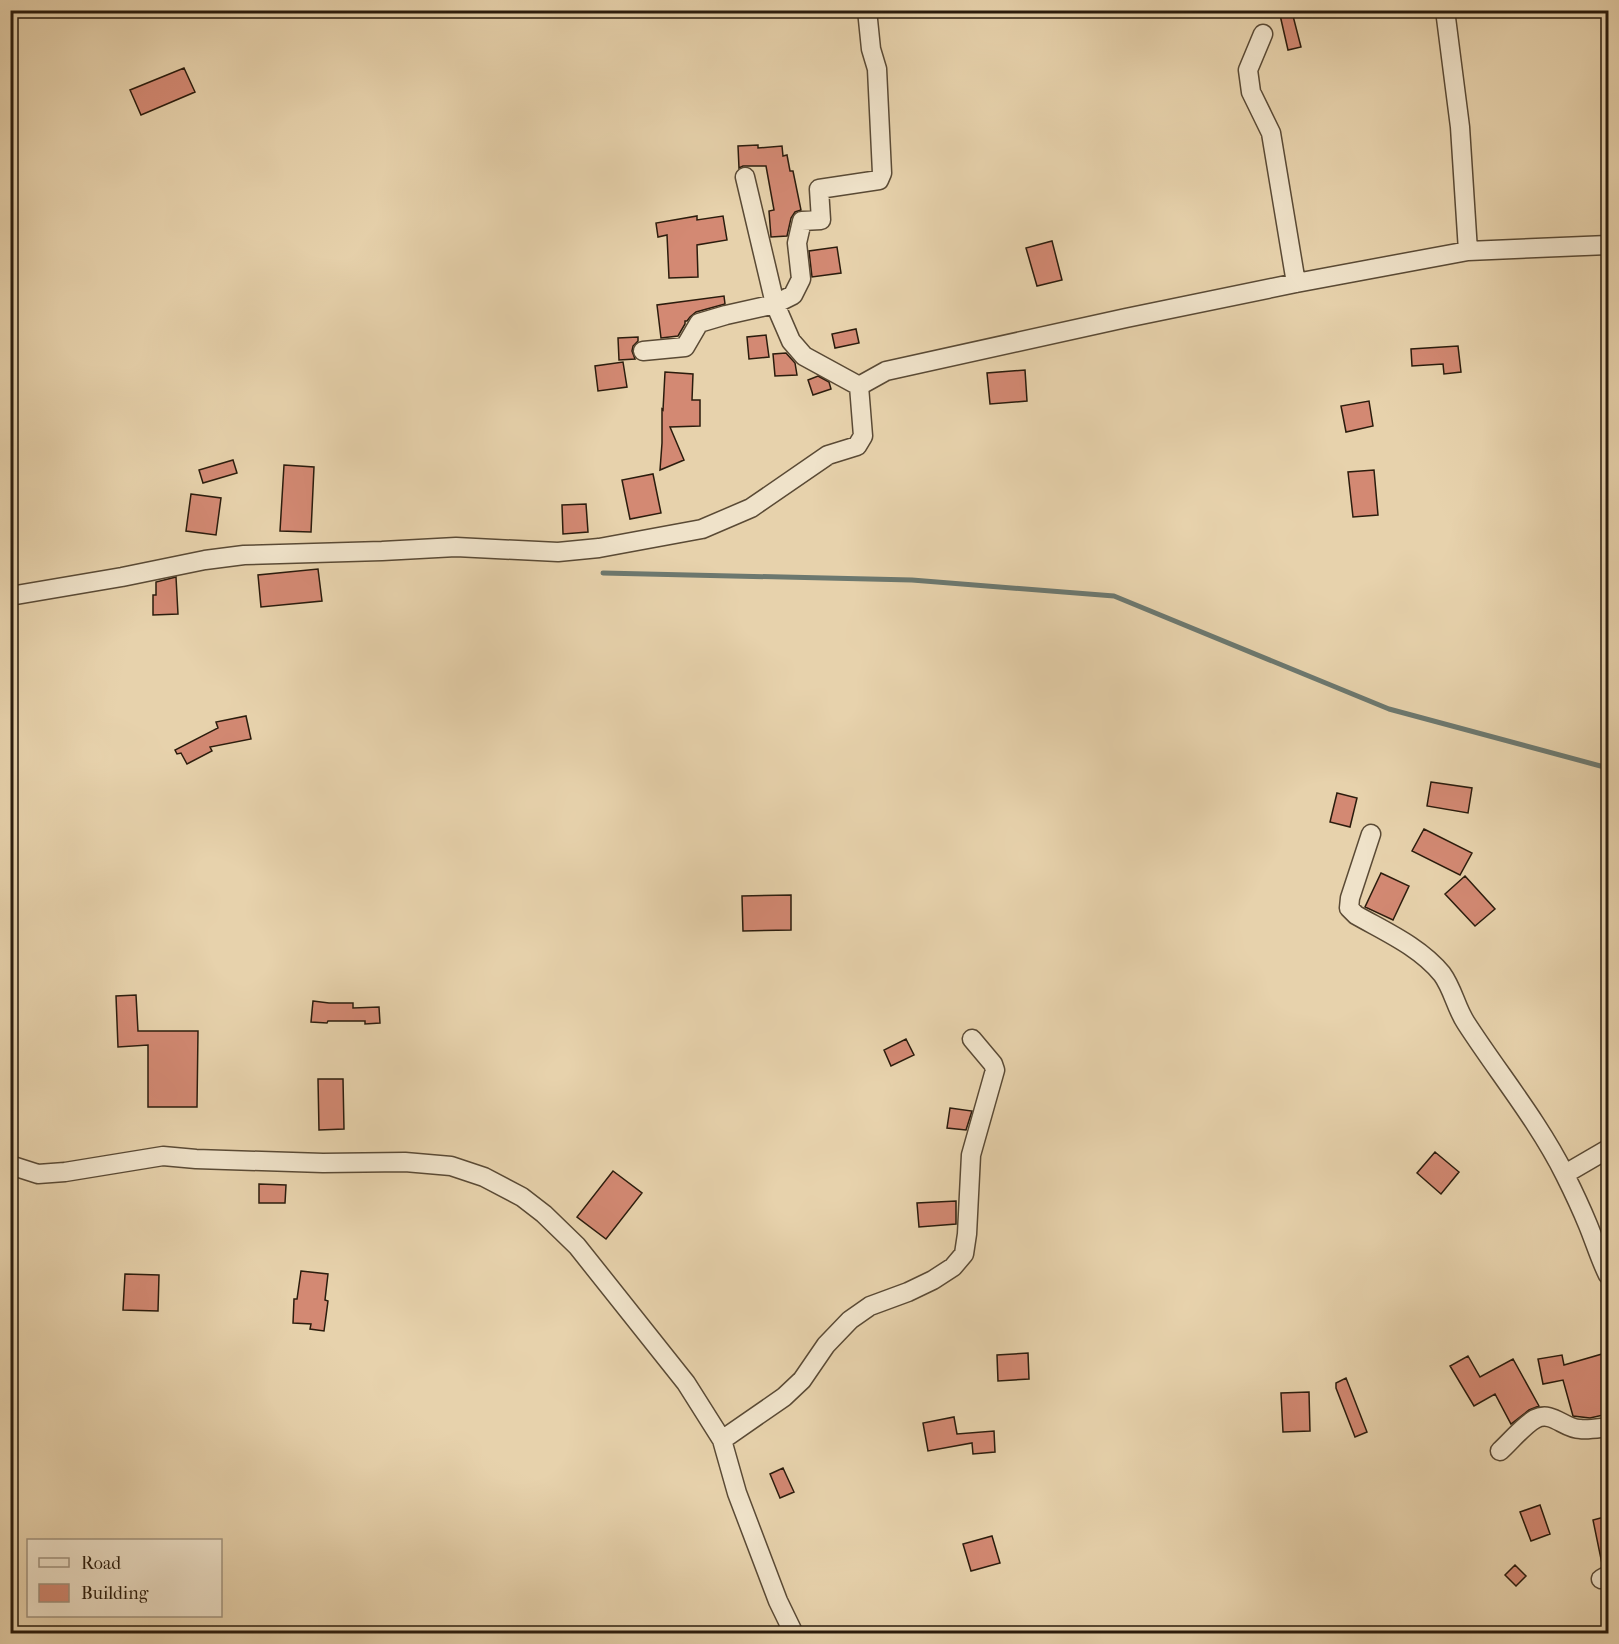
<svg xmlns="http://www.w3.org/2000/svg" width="1619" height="1644" font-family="'IM FELL French Canon',serif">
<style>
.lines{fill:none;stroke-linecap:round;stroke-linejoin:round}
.stream{stroke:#6c786f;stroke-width:5}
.building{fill:#d38973;stroke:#2b1c0d;stroke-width:1.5}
.minor-casing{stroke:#5a4a35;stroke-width:21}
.minor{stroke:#efe2c9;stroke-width:18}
</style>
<rect width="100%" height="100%" fill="#e7d2ac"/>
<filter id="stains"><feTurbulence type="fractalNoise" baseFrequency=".00333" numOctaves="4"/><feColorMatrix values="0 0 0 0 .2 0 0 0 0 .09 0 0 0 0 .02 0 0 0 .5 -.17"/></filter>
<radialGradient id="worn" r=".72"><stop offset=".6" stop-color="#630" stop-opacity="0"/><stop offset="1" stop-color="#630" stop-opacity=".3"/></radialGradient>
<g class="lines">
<!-- stream -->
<path class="stream" d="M 603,573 L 912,580 L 1114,596 L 1389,709 L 1608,768"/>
</g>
<!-- building -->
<path class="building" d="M 1292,12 L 1301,47 L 1288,50 L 1280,15 Z
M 184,68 L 195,92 L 141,115 L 130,90 Z
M 758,145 L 758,148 L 782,146 L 783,156 L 787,155 L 790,171 L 793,171 L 801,210 L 795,212 L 791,218 L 787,236 L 771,237 L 769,211 L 774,210 L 766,166 L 743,166 L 739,168 L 738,146 Z
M 697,216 L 697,220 L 723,216 L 727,240 L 697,245 L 698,277 L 669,278 L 667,235 L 658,237 L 656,223 Z
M 1052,241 L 1062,280 L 1037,286 L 1026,248 Z
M 837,247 L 841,273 L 812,277 L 809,251 Z
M 724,296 L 725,304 L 696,312 L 690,317 L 687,321 L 685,321 L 685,324 L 678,336 L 661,338 L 657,305 Z
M 856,329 L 859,343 L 835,348 L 832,334 Z
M 766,335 L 769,357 L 749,359 L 747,337 Z
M 638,337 L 638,341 L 633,346 L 632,351 L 635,359 L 619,360 L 618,338 Z
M 1458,346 L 1461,372 L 1444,374 L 1443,364 L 1412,366 L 1411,349 Z
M 786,353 L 795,363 L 797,375 L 775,376 L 773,354 Z
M 623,362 L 627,387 L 598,391 L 595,366 Z
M 1025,370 L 1027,401 L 990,404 L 987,373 Z
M 665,372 L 693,374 L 692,400 L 700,400 L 700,426 L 670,427 L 684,460 L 660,470 L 662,443 L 662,409 L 663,410 Z
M 818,376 L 829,382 L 831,389 L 813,395 L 808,380 Z
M 1369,401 L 1373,426 L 1346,432 L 1341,406 Z
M 233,460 L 237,473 L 203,483 L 199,470 Z
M 284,465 L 314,467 L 311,532 L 280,531 Z
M 1374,470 L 1378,515 L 1353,517 L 1348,472 Z
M 653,474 L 661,513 L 630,519 L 622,480 Z
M 191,494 L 221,498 L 216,535 L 186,531 Z
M 586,504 L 588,532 L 563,534 L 562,505 Z
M 318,569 L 322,601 L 261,607 L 258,575 Z
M 176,577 L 178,614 L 153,615 L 153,595 L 156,595 L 156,582 Z
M 246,716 L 251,739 L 210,747 L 212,751 L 187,764 L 181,753 L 177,754 L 175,750 L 218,728 L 216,722 Z
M 1431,782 L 1472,788 L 1468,813 L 1427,806 Z
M 1337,793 L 1357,798 L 1350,827 L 1330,822 Z
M 1424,829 L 1472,853 L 1460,875 L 1412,851 Z
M 1381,873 L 1409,886 L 1393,920 L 1365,907 Z
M 1465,876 L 1495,909 L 1475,926 L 1445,894 Z
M 791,895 L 791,930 L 743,931 L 742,896 Z
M 136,995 L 138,1031 L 198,1031 L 197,1107 L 148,1107 L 148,1045 L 118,1047 L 116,996 Z
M 313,1001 L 329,1003 L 353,1003 L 353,1008 L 379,1007 L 380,1023 L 365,1024 L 365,1021 L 328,1021 L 327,1023 L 311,1022 Z
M 906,1039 L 914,1055 L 891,1066 L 884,1050 Z
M 318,1079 L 343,1079 L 344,1129 L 319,1130 Z
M 950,1108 L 972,1111 L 966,1130 L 947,1128 Z
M 1435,1152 L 1459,1172 L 1441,1194 L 1417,1173 Z
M 613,1171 L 642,1193 L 606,1239 L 577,1217 Z
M 259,1184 L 286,1185 L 285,1203 L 259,1203 Z
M 956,1201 L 956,1224 L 919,1227 L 917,1203 Z
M 301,1271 L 328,1274 L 325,1300 L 328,1301 L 324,1331 L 310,1329 L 311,1324 L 293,1323 L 294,1299 L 297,1299 Z
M 125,1274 L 159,1275 L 158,1311 L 123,1310 Z
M 1028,1353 L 1029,1379 L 998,1381 L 997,1355 Z
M 1602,1354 L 1608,1376 L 1608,1414 L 1590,1418 L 1573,1416 L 1563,1380 L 1543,1384 L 1538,1359 L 1562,1355 L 1564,1365 Z
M 1468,1356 L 1480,1377 L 1513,1359 L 1539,1406 L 1529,1410 L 1511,1424 L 1495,1394 L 1474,1406 L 1450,1366 Z
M 1346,1378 L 1367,1432 L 1355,1437 L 1336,1388 L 1336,1383 Z
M 1309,1392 L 1310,1431 L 1283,1432 L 1281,1393 Z
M 954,1417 L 957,1434 L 994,1431 L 995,1452 L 973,1454 L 972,1443 L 928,1451 L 923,1423 Z
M 783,1468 L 794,1492 L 780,1498 L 770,1474 Z
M 1540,1505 L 1550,1534 L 1531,1541 L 1520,1512 Z
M 1608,1516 L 1608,1563 L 1602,1564 L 1593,1520 Z
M 992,1536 L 1000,1563 L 971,1571 L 963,1544 Z
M 1515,1565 L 1526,1576 L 1516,1586 L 1505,1575 Z"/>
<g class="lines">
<defs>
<path id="minor" d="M 1445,10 L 1460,127 L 1468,251
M 1263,34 L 1248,70 L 1251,92 L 1271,133 L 1296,283
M 745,177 L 775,304 L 791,341 L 804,356 L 859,386
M 643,351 L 685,347 L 699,323 L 726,315 L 775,304 L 793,295 L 801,279 L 797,243 L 802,221 L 821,220 L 819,189 L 879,180 L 882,173 L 877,69 L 871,49 L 867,10
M 859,386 L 886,371 L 1126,318 L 1296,283 L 1468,251 L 1608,245
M 10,592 L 16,595 L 122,577 L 205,560 L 244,555 L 382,551 L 456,547 L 558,552 L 599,548 L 702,529 L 751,508 L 828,455 L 857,446 L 863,436 L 859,386
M 1371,834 L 1350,898 L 1349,908 L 1356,915 C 1386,932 1420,947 1442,974 C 1453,989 1456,1008 1466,1023 C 1499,1074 1538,1121 1565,1175 C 1573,1191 1581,1208 1588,1225 C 1595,1242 1600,1259 1608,1275
M 10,1165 L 38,1174 L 65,1172 L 163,1156 L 196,1159 L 323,1163 L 405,1162 L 451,1166 L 484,1177 L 522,1197 L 544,1214 L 577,1246 L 686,1383 L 722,1440 L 737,1493 L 778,1601 L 794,1634
M 1565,1174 L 1608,1149
M 722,1440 L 784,1397 L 802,1380 L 826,1345 L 850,1320 L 870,1306 L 908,1292 L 933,1280 L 953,1267 L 964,1254 L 967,1234 L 971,1155 L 995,1070 L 993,1064 L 972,1039
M 1500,1451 C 1510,1442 1524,1425 1535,1419 C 1552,1410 1564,1429 1580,1429 C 1589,1430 1599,1428 1608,1427
M 1601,1579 L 1608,1575"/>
</defs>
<!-- minor casing -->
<use href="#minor" class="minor-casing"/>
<!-- minor -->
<use href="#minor" class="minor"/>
</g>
<!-- margin -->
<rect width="1619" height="1644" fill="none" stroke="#e7d2ac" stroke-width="36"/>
<rect x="12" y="12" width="1595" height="1620" fill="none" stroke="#2b1c0d" stroke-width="3"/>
<rect x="18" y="18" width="1583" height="1608" fill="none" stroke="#2b1c0d" stroke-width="1.5"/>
<!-- legend -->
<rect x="27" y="1539" width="195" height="78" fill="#efe2c9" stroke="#a1937e" stroke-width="1.5"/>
<rect x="39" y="1558" width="30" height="9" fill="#efe2c9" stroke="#a1937e" stroke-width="1.5"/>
<text x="81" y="1569" font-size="18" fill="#2b1c0d">Road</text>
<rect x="39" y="1584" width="30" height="18" fill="#d38973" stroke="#a1937e" stroke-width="1.5"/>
<text x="81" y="1599" font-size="18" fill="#2b1c0d">Building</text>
<rect width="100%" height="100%" filter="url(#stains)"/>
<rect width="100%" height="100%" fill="url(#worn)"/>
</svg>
